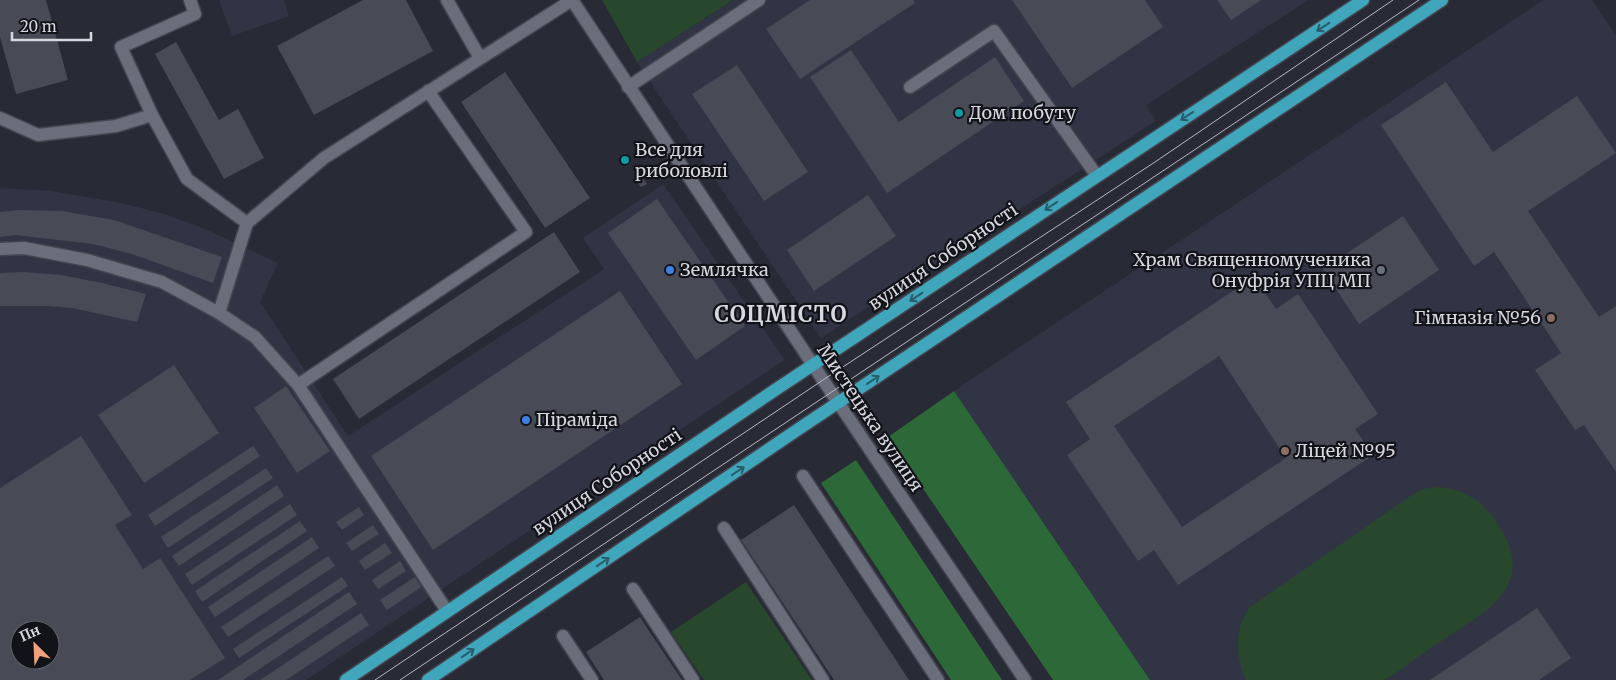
<svg xmlns="http://www.w3.org/2000/svg" width="1616" height="680" font-family="Merriweather,serif">
<style>
.built{fill:#313445;fill-rule:evenodd}
.green{fill:#28482d}
.forest{fill:#2d6839}
.building{fill:#484a56;fill-rule:evenodd}
.lines{fill:none;stroke-linecap:round;stroke-linejoin:round}
.minor-casing{stroke:#44464f;stroke-width:15}
.major-casing{stroke:#44464f;stroke-width:15}
.minor{stroke:#6a6d7a;stroke-width:12}
.major{stroke:#3fa6bc;stroke-width:12}
.tram{stroke:#b8b9c1;stroke-width:1}
.oneway{stroke:#285c6a}
.culture-dot{fill:#0f9aa8;stroke:#121318;stroke-width:2}
.shop-dot{fill:#3f7fe0;stroke:#121318;stroke-width:2}
.worship-dot{fill:#6b7280;stroke:#121318;stroke-width:2}
.education-dot{fill:#8d6e63;stroke:#121318;stroke-width:2}
.labels{text-anchor:middle;stroke-width:4.5;stroke-linejoin:round;paint-order:stroke}
.poi-label{font-size:18px;fill:#d6d7df;stroke:#121318;text-anchor:start}
.street-label{font-size:18px;fill:#d6d7df;stroke:#121318}
.district-label{font-size:22px;font-weight:bold;letter-spacing:1px;fill:#d6d7df;stroke:#121318}
</style>
<rect width="100%" height="100%" fill="#282a35"/>
<!-- built -->
<path class="built" d="M 219,0 L 284,0 L 289,16 L 232,36 Z
M 733,0 L 1308,0 L 1146,105 L 1156,121 L 821,338 L 637,62 Z
M 1543,0 L 1592,0 L 1616,35 L 1616,680 L 1150,680 L 954,391 Z
M 663,184 L 785,360 L 306,680 L 0,680 L 0,188 L 52,191 L 121,203 L 161,213 L 203,228 L 278,263 L 260,302 L 348,436 L 604,269 L 583,238 ZM 20,630 L 50,630 L 50,660 L 20,660 Z"/>
<!-- green -->
<path class="green" d="M 602,0 L 733,0 L 637,62 Z
M 1439,487 C 1463,489 1481,500 1495,520 C 1543,588 1483,612 1434,646 C 1424,652 1391,678 1383,680 C 1373,680 1356,680 1345,680 C 1312,680 1279,680 1246,680 C 1235,655 1234,629 1250,607 L 1415,493 L 1423,489 Z
M 746,582 L 812,680 L 704,680 L 671,632 Z"/>
<!-- forest -->
<path class="forest" d="M 954,391 L 1150,680 L 1053,680 L 888,437 Z
M 856,460 L 1002,680 L 951,680 L 821,483 Z"/>
<!-- building -->
<path class="building" d="M 0,0 L 46,0 L 68,80 L 16,94 L 0,37 Z
M 363,0 L 406,0 L 433,51 L 314,115 L 277,46 Z
M 810,0 L 913,0 L 915,3 L 800,79 L 766,29 Z
M 1012,0 L 1145,0 L 1163,27 L 1072,88 Z
M 1217,0 L 1261,0 L 1231,20 Z
M 176,42 L 219,120 L 238,109 L 264,158 L 224,179 L 155,54 Z
M 851,50 L 899,122 L 995,57 L 1024,101 L 887,193 L 810,77 Z
M 737,65 L 808,172 L 764,201 L 692,94 Z
M 505,72 L 590,198 L 545,228 L 461,102 Z
M 1446,82 L 1493,152 L 1577,96 L 1616,153 L 1528,211 L 1599,317 L 1616,306 L 1616,472 L 1584,425 L 1575,430 L 1535,370 L 1561,353 L 1494,252 L 1474,266 L 1381,125 Z
M 625,153 L 631,163 L 626,167 L 619,157 Z
M 640,174 L 647,184 L 641,187 L 634,178 Z
M 868,195 L 896,236 L 814,291 L 787,250 Z
M 657,199 L 745,326 L 696,360 L 608,233 Z
M 19,210 L 62,211 L 114,220 L 222,257 L 213,283 L 132,254 L 93,244 L 16,235 L 0,237 L 0,212 Z
M 1403,216 L 1439,270 L 1359,324 L 1323,269 Z
M 554,232 L 580,272 L 359,419 L 333,379 Z
M 24,272 L 61,275 L 102,283 L 146,294 L 137,322 L 72,308 L 48,306 L 0,306 L 0,273 Z
M 1254,277 L 1276,309 L 1298,294 L 1378,414 L 1355,429 L 1373,455 L 1178,585 L 1154,550 L 1138,561 L 1067,455 L 1090,439 L 1066,402 ZM 1219,356 L 1286,458 L 1182,527 L 1114,426 Z
M 620,291 L 682,384 L 433,550 L 371,456 Z
M 174,365 L 219,433 L 144,483 L 98,415 Z
M 286,386 L 330,451 L 297,473 L 254,408 Z
M 81,436 L 132,515 L 115,525 L 143,569 L 160,558 L 225,658 L 190,680 L 0,680 L 0,488 ZM 20,630 L 50,630 L 50,660 L 20,660 Z
M 253,446 L 260,456 L 155,526 L 148,515 Z
M 266,468 L 273,478 L 168,548 L 161,537 Z
M 277,485 L 284,496 L 179,566 L 172,556 Z
M 290,504 L 297,515 L 192,585 L 185,574 Z
M 794,505 L 909,680 L 834,680 L 741,540 Z
M 359,507 L 364,515 L 342,530 L 336,522 Z
M 300,521 L 307,531 L 202,602 L 195,591 Z
M 373,525 L 379,534 L 352,551 L 346,543 Z
M 312,537 L 319,548 L 215,617 L 208,607 Z
M 385,543 L 392,553 L 365,570 L 359,561 Z
M 328,556 L 335,566 L 228,637 L 221,627 Z
M 400,561 L 406,571 L 378,589 L 372,580 Z
M 342,577 L 348,586 L 239,658 L 233,649 Z
M 415,577 L 421,587 L 387,610 L 380,600 Z
M 349,592 L 357,604 L 243,680 L 218,680 Z
M 1537,608 L 1571,658 L 1539,680 L 1430,680 Z
M 361,613 L 369,625 L 286,680 L 260,680 Z
M 640,617 L 649,631 L 682,680 L 604,680 L 586,652 Z"/>
<g class="lines">
<defs>
<path id="minor" d="M 190,0 L 195,14 L 121,47 L 152,115 L 187,179 L 247,223
M 447,0 L 480,58
M 572,0 L 823,380 L 1025,680
M 628,87 L 759,0
M 910,87 L 994,31 L 1097,176
M 0,118 L 38,135 L 116,126 L 152,115
M 0,249 L 24,248 L 87,260 L 162,282 L 219,313 L 255,337 L 298,385 L 447,611
M 219,313 L 247,223 L 324,158 L 572,0
M 298,385 L 526,232 L 428,91
M 803,476 L 938,680
M 724,528 L 823,680
M 633,589 L 693,680
M 563,636 L 592,680"/>
<path id="major" d="M 346,680 L 778,388 L 1363,0
M 428,680 L 803,426 L 1442,0"/>
</defs>
<!-- minor casing -->
<use href="#minor" class="minor-casing"/>
<!-- major casing -->
<use href="#major" class="major-casing"/>
<!-- minor -->
<use href="#minor" class="minor"/>
<!-- major -->
<use href="#major" class="major"/>
<!-- tram -->
<path class="tram" d="M 375,680 L 823,380 L 1155,162 L 1393,0
M 400,680 L 1419,0"/>
</g>
<!-- one-way arrows -->
<defs><path id="oneway-shaft" d="M-6 0H5M1.5-3L5.5 0L1.5 3" fill="none" stroke-width="1.6" stroke-linecap="round" stroke-linejoin="round" transform="scale(1.25)"/></defs>
<g class="oneway">
<use href="#oneway-shaft" transform="translate(1323 27) rotate(147)"/>
<use href="#oneway-shaft" transform="translate(1187 116) rotate(147)"/>
<use href="#oneway-shaft" transform="translate(1051 206) rotate(146)"/>
<use href="#oneway-shaft" transform="translate(916 297) rotate(146)"/>
<use href="#oneway-shaft" transform="translate(873 380) rotate(-34)"/>
<use href="#oneway-shaft" transform="translate(738 471) rotate(-34)"/>
<use href="#oneway-shaft" transform="translate(603 562) rotate(-34)"/>
<use href="#oneway-shaft" transform="translate(468 653) rotate(-34)"/>
</g>
<!-- markers -->
<g class="culture-dot">
<circle cx="959" cy="113" r="5"/>
<circle cx="625" cy="160" r="5"/>
</g>
<g class="shop-dot">
<circle cx="670" cy="270" r="5"/>
<circle cx="526" cy="420" r="5"/>
</g>
<circle class="worship-dot" cx="1381" cy="270" r="5"/>
<g class="education-dot">
<circle cx="1551" cy="318" r="5"/>
<circle cx="1285" cy="451" r="5"/>
</g>
<g class="labels">
<!-- poi labels -->
<g class="poi-label">
<text x="969" y="119">Дом побуту</text>
<text x="635" y="156">Все для<tspan x="635" dy="21">риболовлі</tspan></text>
<text x="1371" y="266" text-anchor="end">Храм Священномученика<tspan x="1371" dy="21">Онуфрія УПЦ МП</tspan></text>
<text x="680" y="276">Землячка</text>
<text x="1541" y="324" text-anchor="end">Гімназія №56</text>
<text x="536" y="426">Піраміда</text>
<text x="1295" y="457">Ліцей №95</text>
</g>
<!-- street labels -->
<g class="street-label">
<text transform="translate(943 257) rotate(-34)" y="6">вулиця Соборності</text>
<text transform="translate(870 418) rotate(56)" y="6">Мистецька вулиця</text>
<text transform="translate(607 482) rotate(-34)" y="6">вулиця Соборності</text>
</g>
<!-- district labels -->
<g class="district-label">
<text x="781" y="322">СОЦМІСТО</text>
</g>
</g>
<!-- north arrow -->
<g transform="translate(35 645) rotate(336)"><circle r="24" fill="#121318" stroke="#606168"/>
<path d="M0-4L9 19L0 12L-9 19Z" fill="#f1a17b"/>
<text y="-8" font-size="14" font-weight="bold" text-anchor="middle" fill="#d6d7df">Пн</text>
</g>
<!-- scale -->
<path d="M12 32v8h79v-8" fill="none" stroke="#d6d7df" stroke-width="2.5"/>
<text x="20" y="32" font-size="15" fill="#d6d7df" stroke="#121318" stroke-width="4" paint-order="stroke">20 m</text>
</svg>
